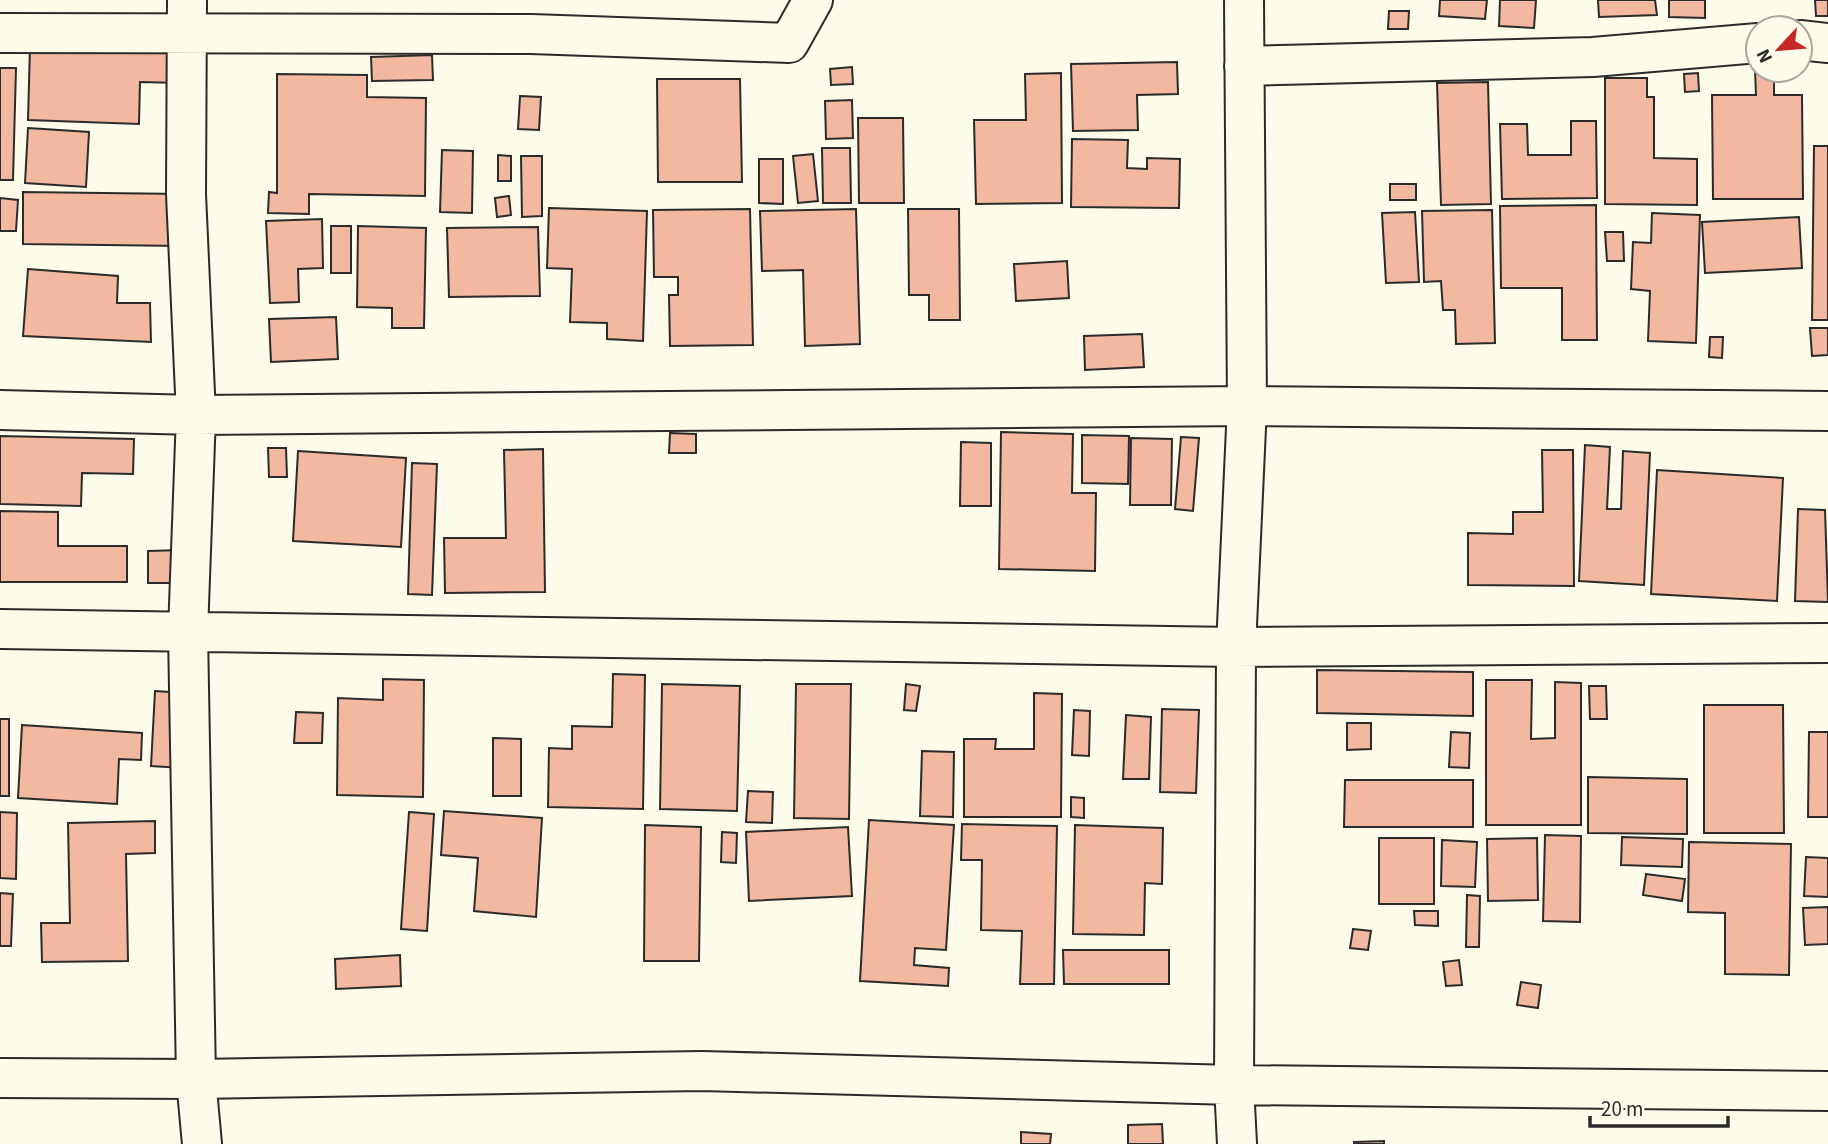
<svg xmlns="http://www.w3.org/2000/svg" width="1828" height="1144" font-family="'Source Sans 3',sans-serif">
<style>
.building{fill:#f2b8a0;stroke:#2b2b2b;stroke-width:2}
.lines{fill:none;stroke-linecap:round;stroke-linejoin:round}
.street-casing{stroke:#2b2b2b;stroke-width:42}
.street{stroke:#fdfbea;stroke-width:38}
</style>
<rect width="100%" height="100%" fill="#fdfbea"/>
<!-- building -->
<path class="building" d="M 1440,0 L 1487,0 L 1485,19 L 1439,16 Z
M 1500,0 L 1536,0 L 1534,28 L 1499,26 Z
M 1598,0 L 1655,0 L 1657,15 L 1599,17 Z
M 1669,0 L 1705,0 L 1705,18 L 1669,17 Z
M 1815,0 L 1828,0 L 1828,16 L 1816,16 Z
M 1389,11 L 1409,11 L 1408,29 L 1388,29 Z
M 30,47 L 181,52 L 180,83 L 140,82 L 139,124 L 28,120 Z
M 432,55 L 433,80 L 372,81 L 371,57 Z
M 1177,62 L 1178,94 L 1137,95 L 1138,130 L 1073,131 L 1071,64 Z
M 852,67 L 853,84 L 831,85 L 830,69 Z
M 0,68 L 16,68 L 13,180 L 0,180 Z
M 1755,70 L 1774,70 L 1774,95 L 1802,95 L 1803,199 L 1713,199 L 1712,95 L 1756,95 Z
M 1061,73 L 1062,203 L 976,204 L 974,120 L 1026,120 L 1025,74 Z
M 1698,73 L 1699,91 L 1685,92 L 1684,74 Z
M 277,74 L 367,75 L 367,97 L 426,98 L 425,196 L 309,194 L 309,214 L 268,213 L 269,192 L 277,193 Z
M 1605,78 L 1647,78 L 1647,97 L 1654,97 L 1654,158 L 1697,159 L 1697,205 L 1605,204 Z
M 657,79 L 740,79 L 742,182 L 658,182 Z
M 1488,82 L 1491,204 L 1441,205 L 1437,83 Z
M 520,96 L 541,97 L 539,130 L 518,129 Z
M 852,100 L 853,138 L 826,139 L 825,101 Z
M 858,118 L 903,118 L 904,203 L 859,203 Z
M 1571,121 L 1596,121 L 1597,198 L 1502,199 L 1500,124 L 1527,124 L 1528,155 L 1571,155 Z
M 28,128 L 89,132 L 86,187 L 25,183 Z
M 1072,139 L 1128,140 L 1127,168 L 1147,169 L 1147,158 L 1180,159 L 1179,208 L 1071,207 Z
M 1814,146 L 1828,146 L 1828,320 L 1812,320 Z
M 822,148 L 850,148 L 851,203 L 823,203 Z
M 442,150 L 473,151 L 472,213 L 440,212 Z
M 813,154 L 818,201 L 798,203 L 793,156 Z
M 498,155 L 511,156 L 511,181 L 498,181 Z
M 521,156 L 542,156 L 542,216 L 522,217 Z
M 759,159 L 783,159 L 783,204 L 759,203 Z
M 1390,184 L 1416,184 L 1416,200 L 1390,200 Z
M 23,192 L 183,194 L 183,246 L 23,244 Z
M 509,196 L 511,215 L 497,217 L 495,198 Z
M 0,198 L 18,200 L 16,231 L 0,231 Z
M 1596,205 L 1597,340 L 1562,340 L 1562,288 L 1501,288 L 1500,206 Z
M 549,208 L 647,211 L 643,341 L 607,339 L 607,323 L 570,322 L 572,269 L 547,268 Z
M 750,209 L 753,345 L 670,346 L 669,295 L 678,295 L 678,277 L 654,277 L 653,210 Z
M 856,209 L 860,344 L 805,346 L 803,270 L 762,271 L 760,211 Z
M 908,209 L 959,209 L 960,320 L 929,320 L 929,295 L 909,295 Z
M 1492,210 L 1495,343 L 1456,344 L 1455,310 L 1443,310 L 1441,281 L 1424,282 L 1422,211 Z
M 1415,212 L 1419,282 L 1386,283 L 1382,213 Z
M 1652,213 L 1700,215 L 1696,343 L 1648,341 L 1650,291 L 1631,289 L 1633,242 L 1651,243 Z
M 1799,217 L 1802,268 L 1705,273 L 1702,222 Z
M 322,219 L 323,268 L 298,269 L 299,302 L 270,303 L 266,221 Z
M 331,226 L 351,226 L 351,273 L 331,273 Z
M 358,226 L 426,228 L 424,328 L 392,328 L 392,308 L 357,307 Z
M 538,227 L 540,296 L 449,297 L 447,228 Z
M 1605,232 L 1623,232 L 1624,261 L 1607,261 Z
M 1067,261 L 1069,298 L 1016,301 L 1014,264 Z
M 28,269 L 118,276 L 117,303 L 150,303 L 151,342 L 23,336 Z
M 336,317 L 338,359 L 271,362 L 269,319 Z
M 1810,328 L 1828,328 L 1828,355 L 1812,356 Z
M 1142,334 L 1144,367 L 1085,370 L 1084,336 Z
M 1710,337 L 1723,337 L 1722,358 L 1709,357 Z
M 1001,432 L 1073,434 L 1072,493 L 1096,493 L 1095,571 L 999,569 Z
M 670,433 L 696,434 L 696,453 L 669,453 Z
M 1082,435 L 1129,436 L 1128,484 L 1082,483 Z
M 0,436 L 134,439 L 133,474 L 82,473 L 81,506 L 0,504 Z
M 1181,437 L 1199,438 L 1193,511 L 1175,509 Z
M 1131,438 L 1172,439 L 1171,505 L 1130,505 Z
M 961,442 L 991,443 L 991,506 L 960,506 Z
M 1585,445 L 1610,447 L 1607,509 L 1621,509 L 1623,451 L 1650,453 L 1644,585 L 1579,581 Z
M 268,448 L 286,448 L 287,477 L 269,477 Z
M 543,449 L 545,592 L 445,593 L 444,538 L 506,538 L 504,450 Z
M 1542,450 L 1573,450 L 1574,586 L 1468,585 L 1468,533 L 1513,534 L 1513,512 L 1543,512 Z
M 298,451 L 406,458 L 401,547 L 293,541 Z
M 412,463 L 437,464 L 432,595 L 408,594 Z
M 1657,470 L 1783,478 L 1777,601 L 1651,594 Z
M 1798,509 L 1825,510 L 1828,602 L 1795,601 Z
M 0,511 L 58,512 L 58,546 L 127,546 L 127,582 L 0,582 Z
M 183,550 L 184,583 L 148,583 L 148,551 Z
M 1317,670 L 1473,672 L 1473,716 L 1317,713 Z
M 613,674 L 645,675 L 643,809 L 548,807 L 549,748 L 572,749 L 572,726 L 612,727 Z
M 383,679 L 424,680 L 423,797 L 337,795 L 338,698 L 383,700 Z
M 1486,680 L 1532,680 L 1531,739 L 1555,738 L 1555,682 L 1581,683 L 1581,825 L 1486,825 Z
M 662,684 L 740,686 L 737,811 L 660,809 Z
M 796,684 L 851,684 L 849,819 L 794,818 Z
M 906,684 L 920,686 L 916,711 L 904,710 Z
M 1589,686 L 1606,686 L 1607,719 L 1590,719 Z
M 155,691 L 185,693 L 182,768 L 151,766 Z
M 1034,693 L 1062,694 L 1061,817 L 964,817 L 964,739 L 996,739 L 995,749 L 1034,749 Z
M 1704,705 L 1783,705 L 1784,833 L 1704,833 Z
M 1162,709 L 1199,710 L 1196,793 L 1160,792 Z
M 1074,710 L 1090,711 L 1089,756 L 1072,755 Z
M 296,712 L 323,713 L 322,743 L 294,743 Z
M 1126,715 L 1151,717 L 1149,779 L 1123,779 Z
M 0,719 L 9,719 L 9,796 L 0,796 Z
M 1347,723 L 1371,723 L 1371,749 L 1347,750 Z
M 22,725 L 142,733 L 141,760 L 119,759 L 117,804 L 18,798 Z
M 1451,732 L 1470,733 L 1469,768 L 1449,767 Z
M 1809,732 L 1828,732 L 1828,817 L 1808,817 Z
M 493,738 L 521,739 L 521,796 L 493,796 Z
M 922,751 L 954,752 L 953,817 L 920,816 Z
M 1588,777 L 1687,779 L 1687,834 L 1588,833 Z
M 1345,780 L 1473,780 L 1473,827 L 1344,827 Z
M 748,791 L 773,792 L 772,823 L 746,822 Z
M 1071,797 L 1084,798 L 1084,818 L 1071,817 Z
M 444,811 L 542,818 L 536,917 L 474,911 L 478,858 L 441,855 Z
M 0,812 L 17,813 L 16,879 L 0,878 Z
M 409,812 L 434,814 L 427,931 L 401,929 Z
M 869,820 L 954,825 L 946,950 L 915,948 L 914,965 L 949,968 L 948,986 L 860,981 Z
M 155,821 L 155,853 L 126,854 L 128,961 L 42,962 L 41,923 L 70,923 L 68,823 Z
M 962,824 L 1057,826 L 1054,984 L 1020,984 L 1022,931 L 981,930 L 982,860 L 961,860 Z
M 645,825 L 701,827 L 699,961 L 644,961 Z
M 1075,825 L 1163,828 L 1162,884 L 1145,883 L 1144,935 L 1073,934 Z
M 848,827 L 852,896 L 749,901 L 746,832 Z
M 722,832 L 737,833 L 736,863 L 721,862 Z
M 1545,835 L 1581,836 L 1580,922 L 1543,921 Z
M 1622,837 L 1683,839 L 1682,867 L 1621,865 Z
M 1379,838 L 1434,838 L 1434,904 L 1379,904 Z
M 1537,838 L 1538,900 L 1488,901 L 1487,839 Z
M 1442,840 L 1477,842 L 1475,887 L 1441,886 Z
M 1689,842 L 1791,844 L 1789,975 L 1725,974 L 1725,913 L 1688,912 Z
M 1806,857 L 1828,858 L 1828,897 L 1804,896 Z
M 1646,874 L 1685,879 L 1682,901 L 1643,895 Z
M 0,893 L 13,894 L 11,946 L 0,946 Z
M 1467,895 L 1480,896 L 1479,947 L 1466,947 Z
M 1828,907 L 1828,944 L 1805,945 L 1803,908 Z
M 1414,911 L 1438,911 L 1438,926 L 1415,925 Z
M 1353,929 L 1371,931 L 1368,950 L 1350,948 Z
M 1063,950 L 1169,950 L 1169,984 L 1064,984 Z
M 400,955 L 401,986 L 336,989 L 335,959 Z
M 1459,960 L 1462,985 L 1446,986 L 1443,962 Z
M 1521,982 L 1541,985 L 1538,1008 L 1517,1005 Z
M 1162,1124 L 1163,1144 L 1128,1144 L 1128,1125 Z
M 1021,1132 L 1051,1134 L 1050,1144 L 1021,1144 Z
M 1384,1141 L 1384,1144 L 1354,1144 L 1354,1142 Z"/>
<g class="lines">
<defs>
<path id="street" d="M 187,0 L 186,194 L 196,415 L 188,632 L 196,1079 L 202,1144
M 0,33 L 531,34 L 789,43 L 813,0
M 1800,40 L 1828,43
M 1244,66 L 1593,57 L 1758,43
M 0,410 L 196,415 L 1247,406 L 1828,411
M 0,629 L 1236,647 L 1828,643
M 0,1078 L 196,1079 L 702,1071 L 1234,1085 L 1828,1091
M 1237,1144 L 1234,1085 L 1236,647 L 1247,406 L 1244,0"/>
</defs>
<!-- street casing -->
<use href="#street" class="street-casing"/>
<!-- street -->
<use href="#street" class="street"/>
</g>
<!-- north arrow -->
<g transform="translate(1779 49) rotate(244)"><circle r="33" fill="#fdfbea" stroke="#a9a89e" stroke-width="2"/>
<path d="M0-5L12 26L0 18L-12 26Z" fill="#c62828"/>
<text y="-10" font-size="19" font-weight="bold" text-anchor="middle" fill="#2b2b2b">N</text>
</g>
<!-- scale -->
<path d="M1590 1116v10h138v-10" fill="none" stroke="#2b2b2b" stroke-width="3.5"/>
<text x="1601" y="1116" font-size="21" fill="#2b2b2b" stroke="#fdfbea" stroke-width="5" paint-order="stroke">20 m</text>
</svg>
